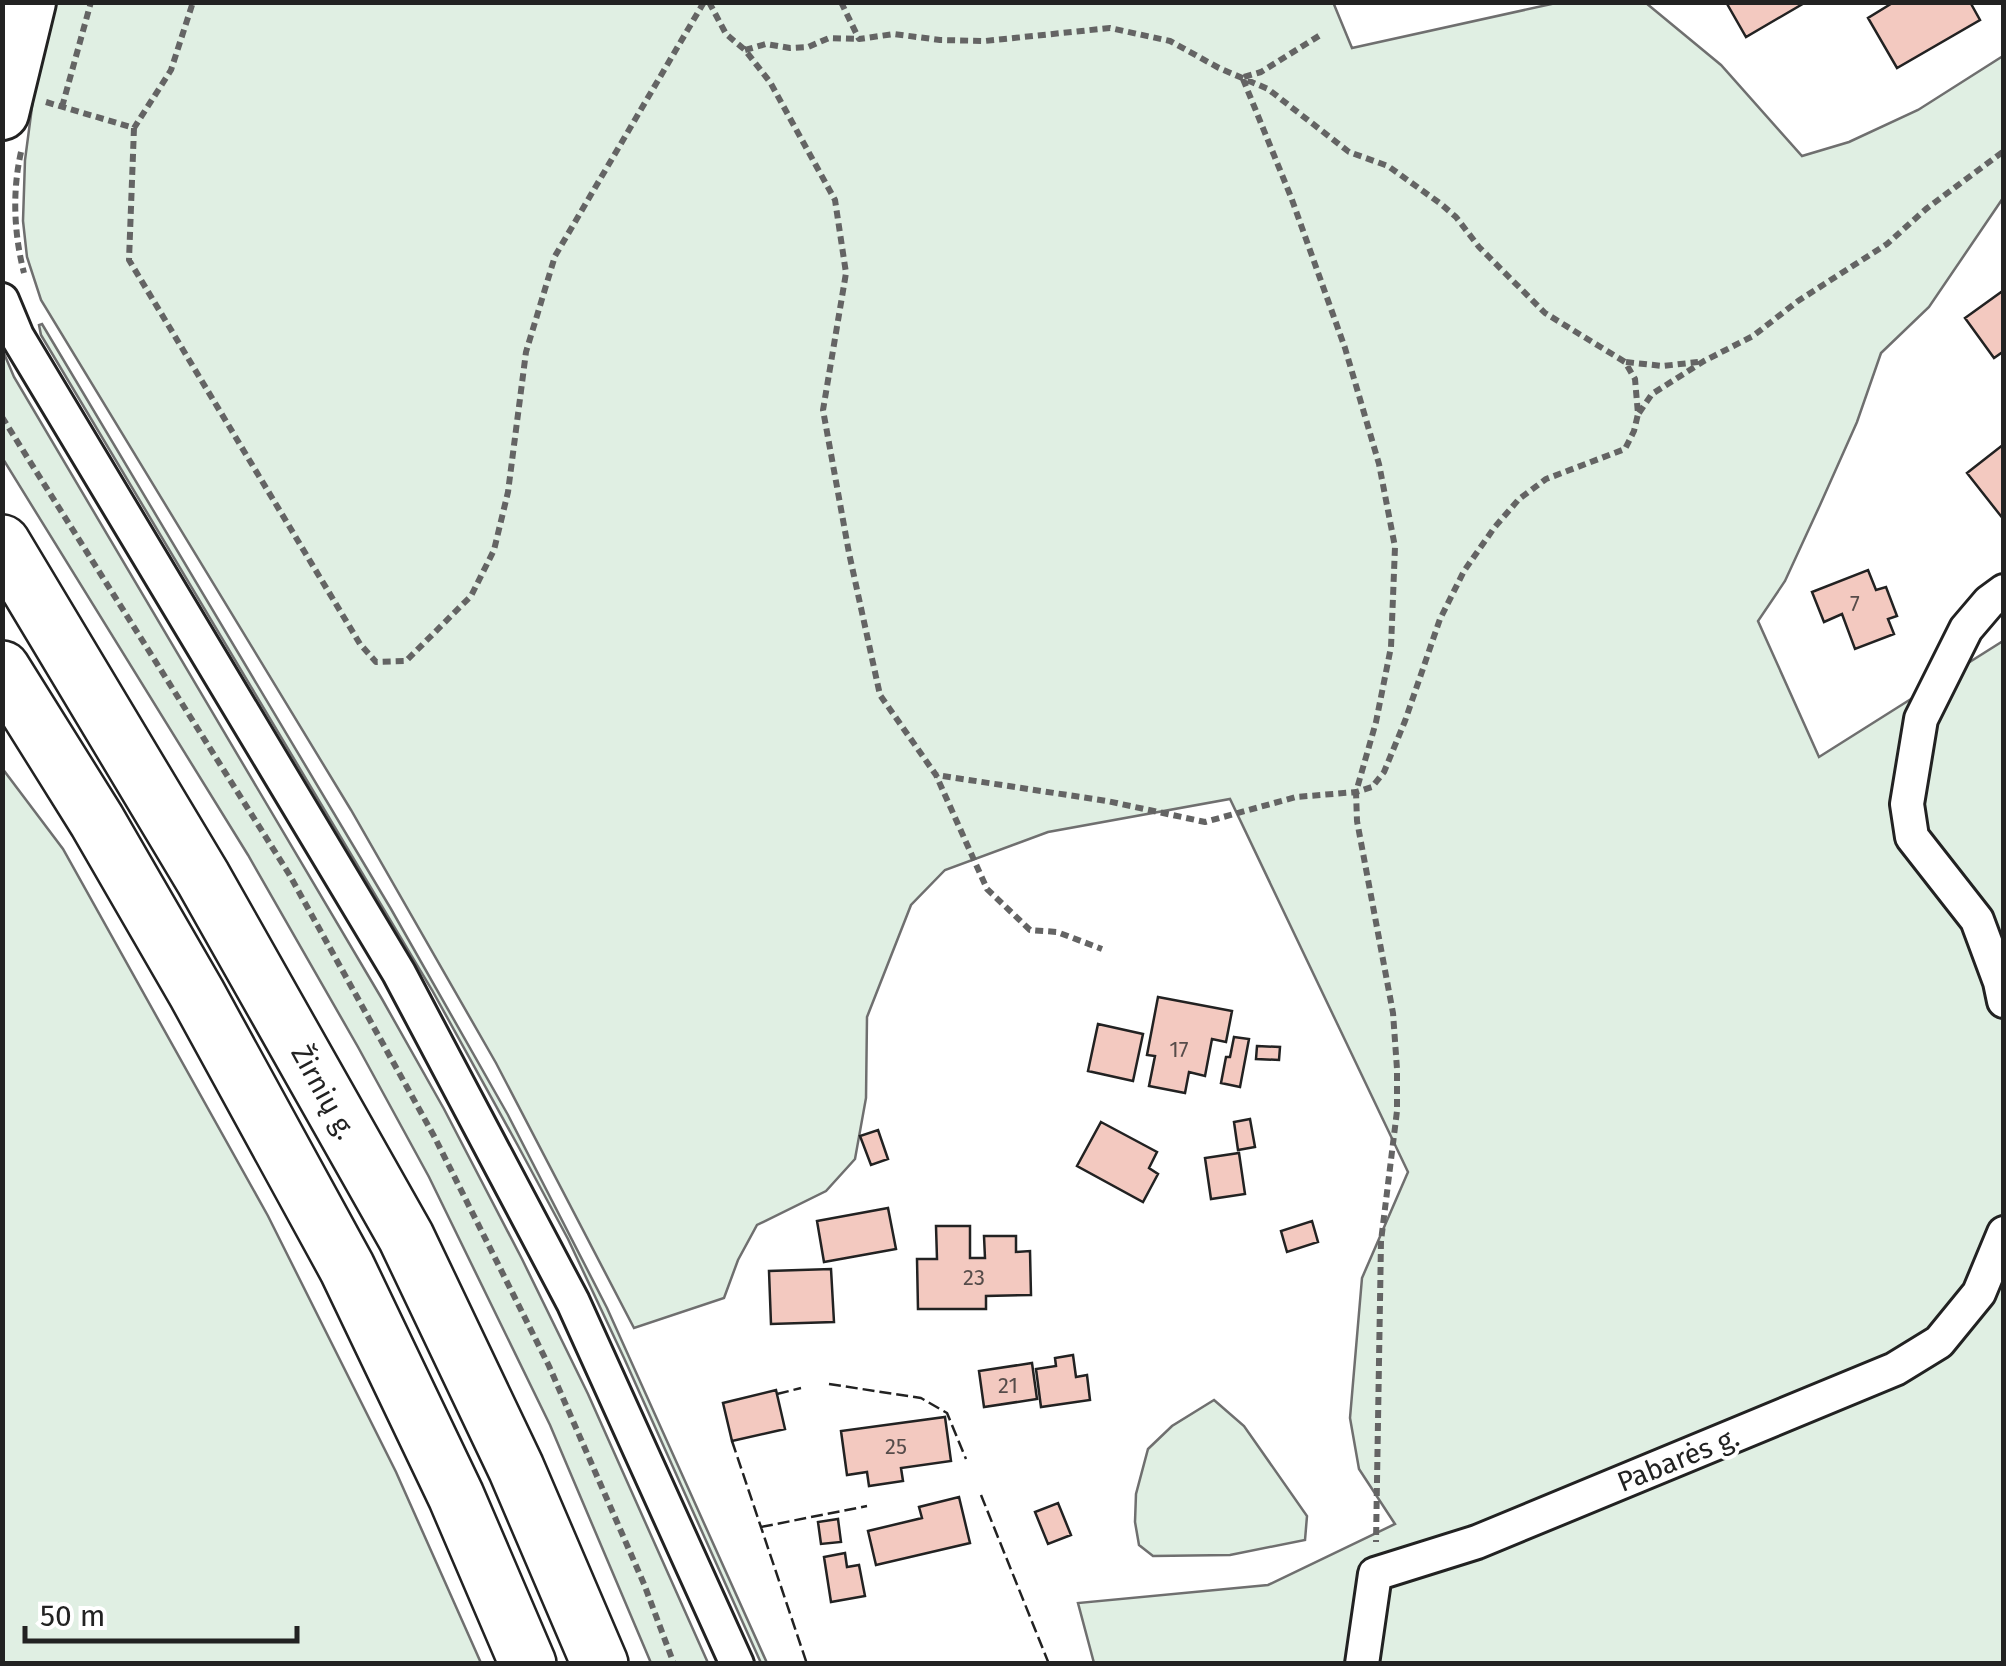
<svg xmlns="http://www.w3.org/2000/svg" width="2006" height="1666" font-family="'Fira Sans',sans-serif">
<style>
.green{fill:#e0efe3;stroke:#6f6f6f;stroke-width:2.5}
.building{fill:#f3c9c0;stroke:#222;stroke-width:2.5}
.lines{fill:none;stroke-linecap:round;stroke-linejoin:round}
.street-casing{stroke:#222;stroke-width:38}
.primary-casing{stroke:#222;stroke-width:58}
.highway-casing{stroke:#222;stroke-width:60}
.path{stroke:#646464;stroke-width:6;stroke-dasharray:8 5;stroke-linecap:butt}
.street{stroke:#fff;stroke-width:32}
.primary{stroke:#fff;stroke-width:52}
.highway{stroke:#fff;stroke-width:55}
.fence{stroke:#222;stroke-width:2.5;stroke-dasharray:12 5;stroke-linecap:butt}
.labels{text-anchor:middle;stroke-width:8;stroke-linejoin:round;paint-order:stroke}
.number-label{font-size:22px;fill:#564c4a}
.street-label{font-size:28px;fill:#222;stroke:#fff}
</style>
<rect width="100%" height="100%" fill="#fff"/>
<!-- green -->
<path class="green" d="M 1333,2 L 1352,48 L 1556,3 L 1646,3 L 1721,65 L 1802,156 L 1849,142 L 1918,110 L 2003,56 L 2003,198 L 1929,307 L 1881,353 L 1857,422 L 1820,505 L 1785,581 L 1758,621 L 1819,757 L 2003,641 L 2003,1663 L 1094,1663 L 1078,1603 L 1268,1585 L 1395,1524 L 1359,1469 L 1350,1418 L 1362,1278 L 1408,1172 L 1230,799 L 1048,832 L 945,870 L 911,905 L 867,1017 L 866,1098 L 855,1159 L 826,1191 L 757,1225 L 738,1260 L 724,1298 L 634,1328 L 496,1063 L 351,810 L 41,300 L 27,257 L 23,221 L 25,160 L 37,69 L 52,3 Z
M 42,324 L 391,909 L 508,1115 L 607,1308 L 767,1663 L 761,1663 L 624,1358 L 568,1239 L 517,1144 L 432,990 L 41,335 L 39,325 Z
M 3,351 L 14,377 L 382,999 L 444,1109 L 522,1259 L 588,1394 L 708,1663 L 651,1663 L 550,1425 L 429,1177 L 358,1047 L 248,855 L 3,459 Z
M 2,768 L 63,849 L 268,1216 L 396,1472 L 481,1663 L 3,1663 Z
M 1214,1400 L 1244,1426 L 1307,1516 L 1305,1540 L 1230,1555 L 1153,1556 L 1139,1545 L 1135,1522 L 1136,1494 L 1148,1449 L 1172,1426 Z"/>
<!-- building -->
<path class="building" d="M 1726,2 L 1806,2 L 1746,37 Z
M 1894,2 L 1970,2 L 1980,20 L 1897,68 L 1868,18 Z
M 2004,290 L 2004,351 L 1994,358 L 1965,318 Z
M 2004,444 L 2004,520 L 1967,473 Z
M 1868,570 L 1876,590 L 1886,587 L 1897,616 L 1888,619 L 1894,634 L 1855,649 L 1842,614 L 1824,622 L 1812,592 Z
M 1158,997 L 1232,1011 L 1226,1042 L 1212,1039 L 1205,1076 L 1189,1072 L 1185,1093 L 1149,1086 L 1155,1056 L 1147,1055 Z
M 1098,1024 L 1143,1034 L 1133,1081 L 1088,1071 Z
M 1234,1037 L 1249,1039 L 1240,1087 L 1221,1083 L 1226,1057 L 1230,1057 Z
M 1257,1046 L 1280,1047 L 1279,1060 L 1256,1059 Z
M 1250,1119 L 1255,1147 L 1238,1150 L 1234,1122 Z
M 1101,1122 L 1157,1152 L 1149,1168 L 1158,1174 L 1143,1202 L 1077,1166 Z
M 878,1130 L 888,1159 L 871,1165 L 860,1136 Z
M 1239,1153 L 1245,1194 L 1211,1199 L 1205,1158 Z
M 888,1208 L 896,1249 L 824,1262 L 817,1221 Z
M 1312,1221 L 1318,1242 L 1287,1252 L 1281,1231 Z
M 936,1226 L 970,1226 L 970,1258 L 985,1258 L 984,1236 L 1016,1236 L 1016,1252 L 1030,1251 L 1031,1295 L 986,1296 L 986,1309 L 918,1309 L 917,1259 L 937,1259 Z
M 831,1269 L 834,1322 L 771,1324 L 769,1271 Z
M 1073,1355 L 1076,1377 L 1087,1375 L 1090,1400 L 1041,1407 L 1036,1369 L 1056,1366 L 1055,1358 Z
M 1032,1363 L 1037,1399 L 984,1407 L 979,1371 Z
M 776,1390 L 785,1429 L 732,1441 L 723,1403 Z
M 945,1417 L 951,1461 L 901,1468 L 903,1481 L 869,1486 L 867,1472 L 847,1475 L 841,1431 Z
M 959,1497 L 970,1543 L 876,1565 L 868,1531 L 922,1518 L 919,1507 Z
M 1058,1503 L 1071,1535 L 1048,1544 L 1035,1512 Z
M 838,1519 L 841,1542 L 821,1544 L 818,1522 Z
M 845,1553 L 847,1567 L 859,1565 L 865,1596 L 831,1602 L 824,1557 Z"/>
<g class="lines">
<defs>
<path id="street" d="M 2,300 L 17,336 L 399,973 L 573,1302 L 737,1664
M 2004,591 L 1989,602 L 1966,629 L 1921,719 L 1907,804 L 1912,837 L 1977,920 L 2000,982 L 2004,1001
M 1362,1664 L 1375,1574 L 1477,1542 L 1895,1369 L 1939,1342 L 1979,1293 L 2004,1233"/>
<path id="primary" d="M 2,113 L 29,2"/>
<path id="highway" d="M 2,543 L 203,878 L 406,1237 L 516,1468 L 600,1664
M 2,669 L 97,821 L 197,994 L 347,1268 L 456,1496 L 528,1664"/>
</defs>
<!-- street casing -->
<use href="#street" class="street-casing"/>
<!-- primary casing -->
<use href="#primary" class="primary-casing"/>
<!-- highway casing -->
<use href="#highway" class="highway-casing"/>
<!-- path -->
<path class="path" d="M 709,2 L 726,34 L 745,50 L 770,82 L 835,200 L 846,273 L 823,410 L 849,553 L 880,695 L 936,775 L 987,889 L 1030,930 L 1057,932 L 1102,949
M 841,2 L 859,39 L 894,34 L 940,40 L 985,41 L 1110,28 L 1170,41 L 1219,68 L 1268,89 L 1349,152 L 1388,166 L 1441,204 L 1456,217 L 1479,247 L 1545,313 L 1625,362 L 1635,379 L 1638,414 L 1634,431 L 1625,449 L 1546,479 L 1519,499 L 1494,528 L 1464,571 L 1440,619 L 1405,721 L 1384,772 L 1372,787 L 1356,792 L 1296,797 L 1205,822 L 1107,801 L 936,775
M 745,50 L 766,44 L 790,48 L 808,47 L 829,38 L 859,39
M 1244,77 L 1261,72 L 1322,34
M 1243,79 L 1291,197 L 1345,348 L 1379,464 L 1395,547 L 1391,647 L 1376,722 L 1356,792 L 1357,821 L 1393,1013 L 1397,1069 L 1397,1111 L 1381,1241 L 1376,1542
M 46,102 L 134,128 L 171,70 L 193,2
M 62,107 L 91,2
M 134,128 L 129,260 L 360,644 L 376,662 L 406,661 L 471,596 L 494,550 L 508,492 L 526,352 L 555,256 L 704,2
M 21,152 C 12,192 14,234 24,273
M 1626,362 L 1663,366 L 1698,362
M 1639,413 L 1652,394 L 1704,361 L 1753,336 L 1798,301 L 1887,244 L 1926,209 L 2004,151
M 2,417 L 289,874 L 434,1136 L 549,1366 L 644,1584 L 674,1664"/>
<!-- street -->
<use href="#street" class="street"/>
<!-- primary -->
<use href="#primary" class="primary"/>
<!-- highway -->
<use href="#highway" class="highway"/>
<!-- fence -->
<path class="fence" d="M 829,1384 L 921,1398 L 947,1413 L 966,1459
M 777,1394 L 801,1388
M 732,1441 L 807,1664
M 981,1495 L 1049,1664
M 761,1527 L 867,1506"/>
</g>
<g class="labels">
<!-- number labels -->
<g class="number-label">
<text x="1855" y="611">7</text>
<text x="1179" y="1057">17</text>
<text x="974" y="1285">23</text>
<text x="1008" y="1393">21</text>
<text x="896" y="1454">25</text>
</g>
<!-- street labels -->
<g class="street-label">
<text transform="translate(324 1092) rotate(61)" y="10">Žirnių g.</text>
<text transform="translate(1678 1459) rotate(-22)" y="10">Pabarės g.</text>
</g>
</g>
<!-- border -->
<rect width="2006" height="1666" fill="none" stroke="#222222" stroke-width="10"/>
<!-- scale -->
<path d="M25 1626v15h272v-15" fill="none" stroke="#222222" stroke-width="5"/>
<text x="40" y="1626" font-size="30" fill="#222222" stroke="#ffffff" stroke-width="8" paint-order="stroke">50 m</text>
</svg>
